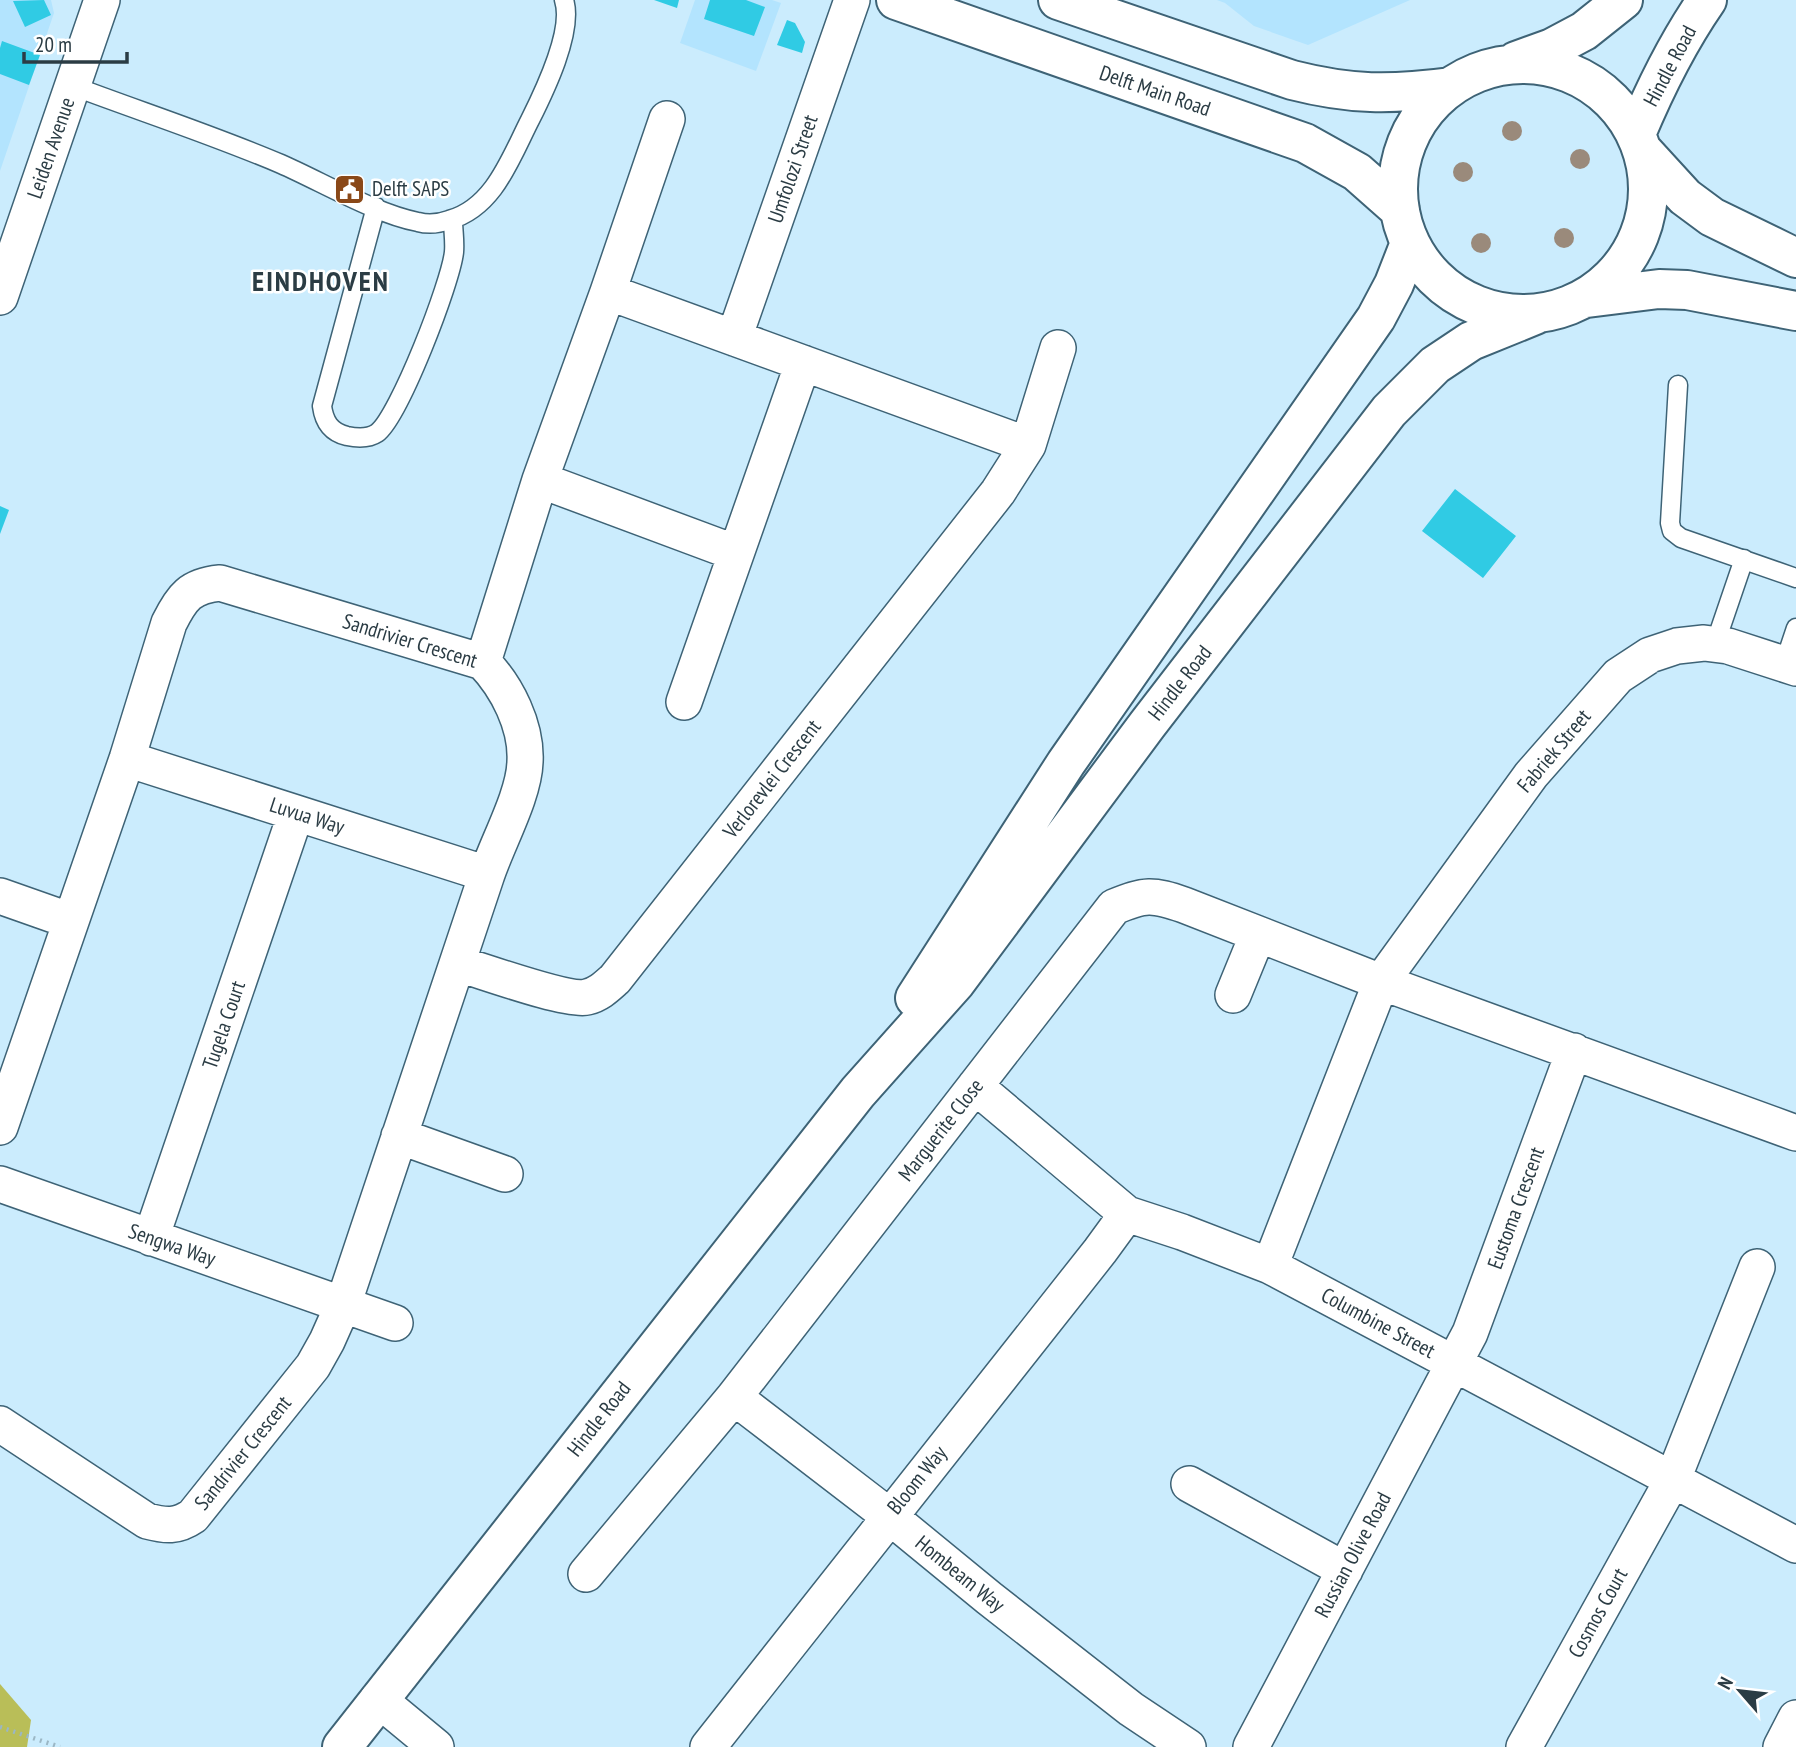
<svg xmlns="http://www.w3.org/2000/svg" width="1796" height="1747" font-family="'PT Sans Narrow',sans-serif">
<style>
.built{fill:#b3e4fe}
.water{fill:#b9be58}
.building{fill:#30cbe4}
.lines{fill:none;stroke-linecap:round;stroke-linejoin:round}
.lane-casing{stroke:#3e6376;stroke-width:21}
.street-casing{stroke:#3e6376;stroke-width:38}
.secondary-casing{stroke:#3e6376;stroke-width:42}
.path{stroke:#9bb7c5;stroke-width:4.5;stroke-dasharray:2 5;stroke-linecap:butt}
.lane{stroke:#fff;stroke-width:18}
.street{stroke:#fff;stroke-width:35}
.secondary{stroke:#fff;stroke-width:38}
.tree{fill:#9a8a7b}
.labels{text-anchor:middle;stroke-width:5;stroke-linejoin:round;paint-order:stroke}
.street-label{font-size:21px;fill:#2b3c44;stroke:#fff}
.poi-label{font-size:21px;fill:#2b3c44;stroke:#fff;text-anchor:start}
.district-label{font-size:28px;font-weight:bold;letter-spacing:2px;fill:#2b3c44;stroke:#fff}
</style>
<rect width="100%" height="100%" fill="#cbecfd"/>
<!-- built -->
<path class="built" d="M 0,0 L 51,0 L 54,13 L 0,171 Z
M 695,0 L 772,0 L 781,3 L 756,71 L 680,43 Z
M 1217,0 L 1410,0 L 1308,45 L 1254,26 L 1225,3 Z"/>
<!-- water -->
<path class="water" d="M 0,1684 L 31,1720 L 27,1747 L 0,1747 Z"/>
<!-- building -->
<path class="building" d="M 44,0 L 51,15 L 25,27 L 13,1 Z
M 654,0 L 679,0 L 677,8 Z
M 710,0 L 746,0 L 765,7 L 754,36 L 704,19 Z
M 787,20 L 795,23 L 805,42 L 802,53 L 777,45 Z
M 2,41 L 40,55 L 29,85 L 0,74 L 0,48 Z
M 1455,489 L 1516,536 L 1483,578 L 1422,531 Z
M 0,506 L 9,510 L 0,534 Z"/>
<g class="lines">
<defs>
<path id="lane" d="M 73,86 C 142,112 213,135 281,164 C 322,182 376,214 418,222 C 429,225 438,224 449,220 C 494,208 511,157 530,120 C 544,92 574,31 564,0
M 376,207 L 322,406 C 324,421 330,432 347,436 C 357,438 368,439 377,433 C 399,417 451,282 454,252 C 455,241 453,230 453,220
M 1678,385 L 1670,523 L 1672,531 L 1681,538 L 1796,578
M 1715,644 L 1744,559
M 1784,664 L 1796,628"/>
<path id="street" d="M 608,292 L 1028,445
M 0,297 L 102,0
M 734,338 L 852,0
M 540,480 L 736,553
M 483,662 L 540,480 L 608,292 L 667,119
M 684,702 L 803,363
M 127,759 L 487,874
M 0,896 L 71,921
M 459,964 C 483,971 568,1002 587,997 C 599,994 606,987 615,979 L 998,492 L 1028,445 L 1058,348
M 1233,995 L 1258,934
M 975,1086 L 1127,1214 L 1182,1232 L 1270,1266 L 1796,1545
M 0,1127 L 127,759 L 169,623 C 182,597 190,586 220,583 L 483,662 C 507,687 527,726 525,762 C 524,796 497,843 486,877 C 439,1020 390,1162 343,1305 L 327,1341 L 313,1366 L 193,1516 C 177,1527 166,1526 147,1521 L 0,1424
M 399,1136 L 505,1174
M 0,1184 L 395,1323
M 151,1238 L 296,813
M 1270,1266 L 1381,982 L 1531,775 L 1618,676 L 1650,655 L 1677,646 L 1704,643 L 1728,646 L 1796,668
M 734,1397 L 889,1516 L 989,1598 L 1131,1709 L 1188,1747
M 1189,1484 L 1345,1570
M 586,1574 L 734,1397 L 1114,907 C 1145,894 1152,894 1184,905 L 1381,982 L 1796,1133
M 378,1699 L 436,1747
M 708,1747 L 1100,1251 L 1127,1214
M 1251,1747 L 1470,1333 L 1574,1051
M 1524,1747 L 1673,1479 L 1757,1267
M 1781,1747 L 1796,1718"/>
<path id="secondary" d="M 896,0 L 1305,143 L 1357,172 L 1400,210
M 1058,0 L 1292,80 C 1351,95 1390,95 1451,87
M 1516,61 L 1552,48 L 1584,31 L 1623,0
M1398 189a125 125 0 1 1 250 0a125 125 0 1 1-250 0Z
M 1636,134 C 1656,86 1678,42 1707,0
M 1642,150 L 1685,197 L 1712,217 L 1796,258
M 1587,298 L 1659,289 L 1687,290 L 1796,311
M 915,998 L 1066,763 L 1376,318 L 1394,284 L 1410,243
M 342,1747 L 858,1092 L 956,982 L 1147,725 L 1389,411 L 1435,365 L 1471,341 L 1535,315"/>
</defs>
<!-- lane casing -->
<use href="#lane" class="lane-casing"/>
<!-- street casing -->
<use href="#street" class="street-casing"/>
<!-- secondary casing -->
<use href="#secondary" class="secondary-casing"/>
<!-- path -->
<path class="path" d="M 0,1727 L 60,1747"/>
<!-- lane -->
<use href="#lane" class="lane"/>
<!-- street -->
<use href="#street" class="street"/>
<!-- secondary -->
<use href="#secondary" class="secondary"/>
</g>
<!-- trees -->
<g class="tree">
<circle cx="1512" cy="131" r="10"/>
<circle cx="1580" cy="159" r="10"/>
<circle cx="1463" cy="172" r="10"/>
<circle cx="1564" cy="238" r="10"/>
<circle cx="1481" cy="243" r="10"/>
</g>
<!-- icons -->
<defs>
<symbol id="civic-square" viewBox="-11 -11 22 22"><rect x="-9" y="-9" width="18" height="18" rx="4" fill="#8a4818" stroke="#fff"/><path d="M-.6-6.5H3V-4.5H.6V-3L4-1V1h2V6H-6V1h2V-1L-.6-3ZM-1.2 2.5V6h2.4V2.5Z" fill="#fff"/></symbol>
</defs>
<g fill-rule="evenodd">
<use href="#civic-square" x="332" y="172" width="35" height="35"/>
</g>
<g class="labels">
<!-- street labels -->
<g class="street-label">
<text transform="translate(1670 66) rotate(-62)" y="7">Hindle Road</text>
<text transform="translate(1155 91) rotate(19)" y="7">Delft Main Road</text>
<text transform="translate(51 148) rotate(-71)" y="7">Leiden Avenue</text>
<text transform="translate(793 169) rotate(-71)" y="7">Umfolozi Street</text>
<text transform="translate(410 641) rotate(17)" y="7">Sandrivier Crescent</text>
<text transform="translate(1180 683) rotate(-52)" y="7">Hindle Road</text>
<text transform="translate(1554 751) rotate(-50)" y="7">Fabriek Street</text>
<text transform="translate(772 779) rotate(-52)" y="7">Verlorevlei Crescent</text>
<text transform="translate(307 816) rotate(18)" y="7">Luvua Way</text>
<text transform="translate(224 1025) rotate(-71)" y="7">Tugela Court</text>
<text transform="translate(941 1130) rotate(-52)" y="7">Marguerite Close</text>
<text transform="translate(1516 1208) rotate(-70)" y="7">Eustoma Crescent</text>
<text transform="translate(172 1245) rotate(19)" y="7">Sengwa Way</text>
<text transform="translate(1378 1323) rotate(28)" y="7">Columbine Street</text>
<text transform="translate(599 1419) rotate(-52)" y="7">Hindle Road</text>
<text transform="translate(243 1453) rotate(-51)" y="7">Sandrivier Crescent</text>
<text transform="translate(917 1480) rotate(-51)" y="7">Bloom Way</text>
<text transform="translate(1353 1555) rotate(-62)" y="7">Russian Olive Road</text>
<text transform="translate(960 1574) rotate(39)" y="7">Hombeam Way</text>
<text transform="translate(1598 1613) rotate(-61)" y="7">Cosmos Court</text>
</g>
<!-- poi labels -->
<g class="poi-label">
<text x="372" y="196">Delft SAPS</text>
</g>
<!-- district labels -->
<g class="district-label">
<text x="321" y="291">EINDHOVEN</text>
</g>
</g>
<!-- north arrow -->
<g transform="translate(1740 1691) rotate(298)" stroke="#ffffff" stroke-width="5" paint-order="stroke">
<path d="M0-5L12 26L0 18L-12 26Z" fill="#2b3c44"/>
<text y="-10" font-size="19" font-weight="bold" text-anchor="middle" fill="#2b3c44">N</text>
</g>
<!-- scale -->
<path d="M24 52v10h103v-10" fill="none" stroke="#2b3c44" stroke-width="3.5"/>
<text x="35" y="52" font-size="21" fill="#2b3c44" stroke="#ffffff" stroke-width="5" paint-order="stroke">20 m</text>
</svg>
